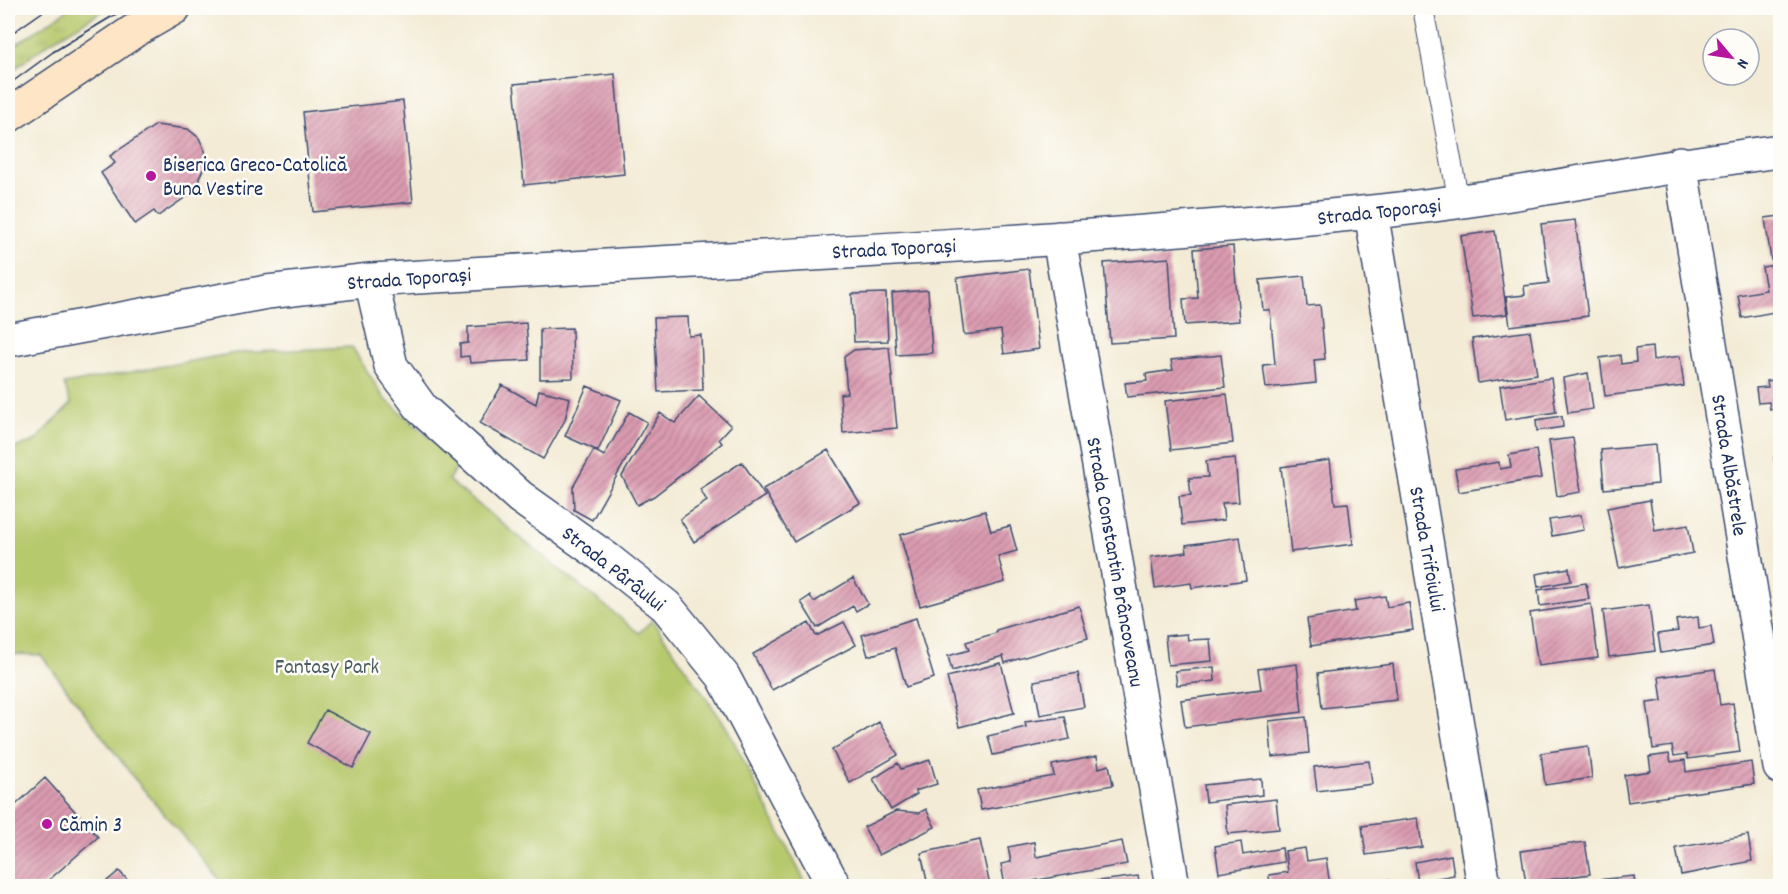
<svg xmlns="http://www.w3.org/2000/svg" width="1788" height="894" font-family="Dekko,sans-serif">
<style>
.grass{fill:url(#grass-tufts);stroke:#697c66;stroke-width:1.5}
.green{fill:#b7c96d;stroke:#697c66;stroke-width:1.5}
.building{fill:url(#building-hatch)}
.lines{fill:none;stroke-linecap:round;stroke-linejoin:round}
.service-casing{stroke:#3b4b70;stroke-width:22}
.minor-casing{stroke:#3b4b70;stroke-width:36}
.secondary-casing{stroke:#3b4b70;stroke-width:36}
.service{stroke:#fff;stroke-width:20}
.minor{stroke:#fff;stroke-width:33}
.secondary{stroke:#fee5c5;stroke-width:33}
.tram{stroke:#1b2f5e;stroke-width:1.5}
.poi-dot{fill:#b5179e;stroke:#fdfcf7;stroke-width:2}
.labels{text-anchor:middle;stroke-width:5;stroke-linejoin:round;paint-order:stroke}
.poi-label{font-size:21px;fill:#1b2f5e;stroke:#fdfcf7;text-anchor:start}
.street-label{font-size:21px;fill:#1b2f5e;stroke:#fdfcf7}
.park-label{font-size:21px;fill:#4a5d62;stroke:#fdfcf7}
</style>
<defs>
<pattern id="grass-tufts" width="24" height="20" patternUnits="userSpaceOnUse" patternTransform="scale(1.5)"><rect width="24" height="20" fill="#b7c96d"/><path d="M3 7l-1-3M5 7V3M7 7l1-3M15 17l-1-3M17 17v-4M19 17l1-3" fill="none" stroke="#9dad61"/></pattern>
<pattern id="building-hatch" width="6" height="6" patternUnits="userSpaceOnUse" patternTransform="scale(1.5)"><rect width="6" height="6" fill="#db9bb0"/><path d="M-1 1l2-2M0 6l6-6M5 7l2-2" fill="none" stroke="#b17f92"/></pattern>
</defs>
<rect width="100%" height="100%" fill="#fdfcf7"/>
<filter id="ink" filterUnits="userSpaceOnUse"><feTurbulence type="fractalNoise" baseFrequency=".0167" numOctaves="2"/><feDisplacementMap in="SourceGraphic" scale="12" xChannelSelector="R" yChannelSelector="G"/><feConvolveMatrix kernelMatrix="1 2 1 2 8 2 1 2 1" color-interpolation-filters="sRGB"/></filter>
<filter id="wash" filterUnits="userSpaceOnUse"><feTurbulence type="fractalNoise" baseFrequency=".008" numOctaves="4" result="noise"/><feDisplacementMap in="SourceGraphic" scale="24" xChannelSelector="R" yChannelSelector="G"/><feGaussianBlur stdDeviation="1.35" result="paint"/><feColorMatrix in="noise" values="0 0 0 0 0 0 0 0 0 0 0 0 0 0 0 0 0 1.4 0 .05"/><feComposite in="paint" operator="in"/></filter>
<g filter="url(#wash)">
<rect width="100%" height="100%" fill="#f3ebd5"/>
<!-- grass -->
<path class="grass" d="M 70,8 L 108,8 L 50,42 L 8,74 L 8,50 Z"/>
<!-- green -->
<path class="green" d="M 352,347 L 384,398 L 460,464 L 448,480 L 639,633 L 652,620 L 727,728 L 807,886 L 225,886 L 134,778 L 41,655 L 8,654 L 8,450 L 35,441 L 71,404 L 64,384 L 236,353 Z"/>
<g id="blocks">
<!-- building -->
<path class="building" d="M 615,74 L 624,174 L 524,185 L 514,84 Z
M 403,101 L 413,202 L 313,212 L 303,112 Z
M 156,125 L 188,129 L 199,138 L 205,151 L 205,165 L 199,178 L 199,188 L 158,216 L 154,211 L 135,224 L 101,173 L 115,163 L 110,156 Z
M 1780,216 L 1780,259 L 1771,260 L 1765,218 Z
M 1575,220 L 1588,316 L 1510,326 L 1506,297 L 1525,295 L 1524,286 L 1549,283 L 1541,224 Z
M 1495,231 L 1507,314 L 1473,318 L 1461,236 Z
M 1233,246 L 1239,321 L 1185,325 L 1183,299 L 1198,298 L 1194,249 Z
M 1169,258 L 1174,339 L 1110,343 L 1104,263 Z
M 1780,264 L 1780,311 L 1742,318 L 1738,295 L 1766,290 L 1762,267 Z
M 1029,269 L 1039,349 L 1004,354 L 1001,330 L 964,335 L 957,278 Z
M 1304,276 L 1307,306 L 1320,305 L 1325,359 L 1314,360 L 1316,383 L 1266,388 L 1263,365 L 1275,364 L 1270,310 L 1263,310 L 1260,280 Z
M 928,290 L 932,353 L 896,355 L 892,293 Z
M 886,293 L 888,341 L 854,342 L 852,294 Z
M 688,317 L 689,336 L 701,335 L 703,390 L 658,392 L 654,318 Z
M 526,323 L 529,360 L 470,363 L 469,356 L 460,357 L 460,344 L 468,343 L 468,327 Z
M 572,328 L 573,378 L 540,379 L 540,329 Z
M 1530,331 L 1537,374 L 1478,383 L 1472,339 Z
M 889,347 L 897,428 L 843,433 L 840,394 L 847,393 L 844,357 L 854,350 Z
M 1652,347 L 1653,360 L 1680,356 L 1684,386 L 1605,396 L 1600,358 L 1620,355 L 1621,364 L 1636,362 L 1635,349 Z
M 1221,355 L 1225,387 L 1127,397 L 1125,383 L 1147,381 L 1146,374 L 1173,370 L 1171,360 Z
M 1588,373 L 1593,409 L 1568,413 L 1563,378 Z
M 1551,378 L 1556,412 L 1505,420 L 1500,386 Z
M 1780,379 L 1780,407 L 1770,409 L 1769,402 L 1758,403 L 1756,388 L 1768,387 L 1767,381 Z
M 502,385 L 536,404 L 539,390 L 570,398 L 565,420 L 543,459 L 480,423 Z
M 587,386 L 621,400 L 598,451 L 565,436 Z
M 1227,394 L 1233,443 L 1171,450 L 1165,401 Z
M 699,396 L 731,426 L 719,439 L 722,443 L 654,496 L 637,505 L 622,476 L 660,413 L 675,423 Z
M 629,412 L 647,422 L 592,520 L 574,510 L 573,487 L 594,450 L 604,456 Z
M 1562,416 L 1563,427 L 1537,431 L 1536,420 Z
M 1573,438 L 1581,492 L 1557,496 L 1549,441 Z
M 1655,445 L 1658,484 L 1604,489 L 1601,450 Z
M 828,450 L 860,503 L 794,542 L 763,489 Z
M 1536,450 L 1541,478 L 1459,492 L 1455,469 L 1499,462 L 1500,469 L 1511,467 L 1509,455 Z
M 1780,456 L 1780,498 L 1779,498 L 1774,457 Z
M 1235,458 L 1239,502 L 1222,503 L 1224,520 L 1182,525 L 1179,496 L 1191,495 L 1189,478 L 1208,477 L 1206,461 Z
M 1330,460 L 1335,504 L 1348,503 L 1353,544 L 1291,552 L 1281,467 Z
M 742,462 L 765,496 L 694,542 L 680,519 L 707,501 L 700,489 Z
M 1650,500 L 1655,531 L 1688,525 L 1693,553 L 1619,568 L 1607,508 Z
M 985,511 L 991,531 L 1010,526 L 1017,551 L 998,556 L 1005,582 L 920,606 L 900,535 Z
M 1581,515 L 1584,530 L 1552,536 L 1549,520 Z
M 1240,537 L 1246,580 L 1192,588 L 1191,583 L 1155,588 L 1151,557 L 1187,552 L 1186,545 Z
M 1569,568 L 1571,581 L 1538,587 L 1536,574 Z
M 853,578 L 868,604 L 856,611 L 853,606 L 817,628 L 801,602 L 810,596 L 814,602 Z
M 1586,583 L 1589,599 L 1540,606 L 1538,590 Z
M 1385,596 L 1387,607 L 1409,603 L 1413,630 L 1311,646 L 1307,619 L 1356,611 L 1354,601 Z
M 1591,604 L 1598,658 L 1538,666 L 1530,613 Z
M 1649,605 L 1655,651 L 1609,657 L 1603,611 Z
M 1079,606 L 1088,638 L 1005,663 L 1003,656 L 952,671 L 948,656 L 969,650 L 966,642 L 996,633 L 996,630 Z
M 1698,617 L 1699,628 L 1711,626 L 1714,645 L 1661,653 L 1658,634 L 1678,631 L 1676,620 Z
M 916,618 L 934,678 L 906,687 L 895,648 L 868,656 L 862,635 Z
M 844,622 L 856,645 L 772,690 L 753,654 L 809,623 L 816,636 Z
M 1187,634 L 1188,640 L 1210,639 L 1212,661 L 1168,665 L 1165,636 Z
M 1001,663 L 1014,713 L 959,727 L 947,677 Z
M 1297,664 L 1302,712 L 1185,727 L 1181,700 L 1261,689 L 1258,669 Z
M 1393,664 L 1397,700 L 1322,708 L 1318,673 Z
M 1214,667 L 1215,681 L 1177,685 L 1175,671 Z
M 1715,669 L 1720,705 L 1733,703 L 1740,752 L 1688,759 L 1687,754 L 1674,756 L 1672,746 L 1653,749 L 1647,703 L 1662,701 L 1659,677 Z
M 1078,673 L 1084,707 L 1040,715 L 1034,681 Z
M 325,710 L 371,734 L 353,768 L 307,743 Z
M 1065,717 L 1070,739 L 993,755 L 988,736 L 1026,727 L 1025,722 Z
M 1306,717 L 1309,753 L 1272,757 L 1269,721 Z
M 879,722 L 898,755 L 850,783 L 832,750 Z
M 1588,746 L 1592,778 L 1545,785 L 1541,753 Z
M 1669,754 L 1671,762 L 1685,760 L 1686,772 L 1751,762 L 1754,784 L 1628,802 L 1624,775 L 1651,771 L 1649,757 Z
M 1097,756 L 1099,768 L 1109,765 L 1113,785 L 981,810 L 977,790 L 1054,776 L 1052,765 Z
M 930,760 L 937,784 L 915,791 L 917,794 L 891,810 L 873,779 L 898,763 L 901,769 Z
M 1369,761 L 1372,784 L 1317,791 L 1314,767 Z
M 45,778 L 98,837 L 42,886 L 8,886 L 8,812 Z
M 1261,779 L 1262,795 L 1206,802 L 1204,785 Z
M 1276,799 L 1279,829 L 1228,834 L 1225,805 Z
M 926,809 L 935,827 L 879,855 L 864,827 L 896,811 L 919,813 Z
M 1418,818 L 1422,847 L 1366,855 L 1362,826 Z
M 1748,835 L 1752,861 L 1681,875 L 1676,848 Z
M 980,840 L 990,886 L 928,886 L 921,853 Z
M 1122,841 L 1127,864 L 1005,886 L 1001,864 L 1011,862 L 1008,847 L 1034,842 L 1036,857 Z
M 1241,842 L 1243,855 L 1282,848 L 1284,862 L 1219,873 L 1215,846 Z
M 1585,842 L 1590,874 L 1526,883 L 1521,851 Z
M 1305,848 L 1307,861 L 1326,858 L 1330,886 L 1270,886 L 1269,875 L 1288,872 L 1285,851 Z
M 1451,855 L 1454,875 L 1418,882 L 1415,862 Z
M 119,871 L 133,886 L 101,886 Z
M 1138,876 L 1140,886 L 1067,886 L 1067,885 Z
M 1634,876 L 1635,886 L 1579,886 L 1579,882 Z
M 1389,880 L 1389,886 L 1358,886 L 1357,883 Z"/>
</g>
</g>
<g filter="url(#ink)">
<use href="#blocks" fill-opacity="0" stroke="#3b4b70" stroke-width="1.5"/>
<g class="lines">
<defs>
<path id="service" d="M 1423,8 L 1459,203"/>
<path id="minor" d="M 1680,163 L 1780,767
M 1371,212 L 1484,886
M 1059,238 L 1173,886
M 371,280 L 391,366 L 422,409 L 520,497 L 607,559 L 666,606 L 723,676 L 834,886
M 8,340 L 267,292 L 371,280 C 705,259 1040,245 1372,212 C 1509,199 1644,168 1780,151"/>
<path id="secondary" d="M 8,116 L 134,31 L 174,8"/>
</defs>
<!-- service casing -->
<use href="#service" class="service-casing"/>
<!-- minor casing -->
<use href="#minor" class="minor-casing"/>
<!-- secondary casing -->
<use href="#secondary" class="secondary-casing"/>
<!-- service -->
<use href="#service" class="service"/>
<!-- minor -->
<use href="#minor" class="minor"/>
<!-- secondary -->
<use href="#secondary" class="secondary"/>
<!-- tram -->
<path class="tram" d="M 8,36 L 48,8
M 8,85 L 53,52 L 126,8"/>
</g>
</g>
<!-- markers -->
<g class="poi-dot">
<circle cx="151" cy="176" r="6"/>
<circle cx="47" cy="824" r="6"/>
</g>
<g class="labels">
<!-- poi labels -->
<g class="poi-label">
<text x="163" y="171">Biserica Greco-Catolică<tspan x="163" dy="24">Buna Vestire</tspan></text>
<text x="59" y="831">Cămin 3</text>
</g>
<!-- street labels -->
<g class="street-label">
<text transform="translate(1379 211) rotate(-6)" y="7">Strada Toporași</text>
<text transform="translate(894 248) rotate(-3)" y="7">Strada Toporași</text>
<text transform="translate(409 278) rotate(-4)" y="7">Strada Toporași</text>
<text transform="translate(1730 465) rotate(81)" y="7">Strada Albăstrele</text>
<text transform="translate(1428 549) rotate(80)" y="7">Strada Trifoiului</text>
<text transform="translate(1116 562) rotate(80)" y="7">Strada Constantin Brâncoveanu</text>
<text transform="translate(614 568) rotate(38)" y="7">Strada Pârâului</text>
</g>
<!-- park labels -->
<g class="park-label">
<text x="327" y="673">Fantasy Park</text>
</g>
</g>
<!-- margin -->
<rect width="1788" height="894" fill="none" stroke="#fdfcf7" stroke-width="30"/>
<!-- north arrow -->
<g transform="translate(1731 57) rotate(119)"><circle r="28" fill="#fdfcf7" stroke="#a3aaba" stroke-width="1.5"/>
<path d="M0-4.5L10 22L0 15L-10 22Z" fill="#b5179e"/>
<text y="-9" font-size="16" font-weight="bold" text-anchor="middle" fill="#1b2f5e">N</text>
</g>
</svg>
